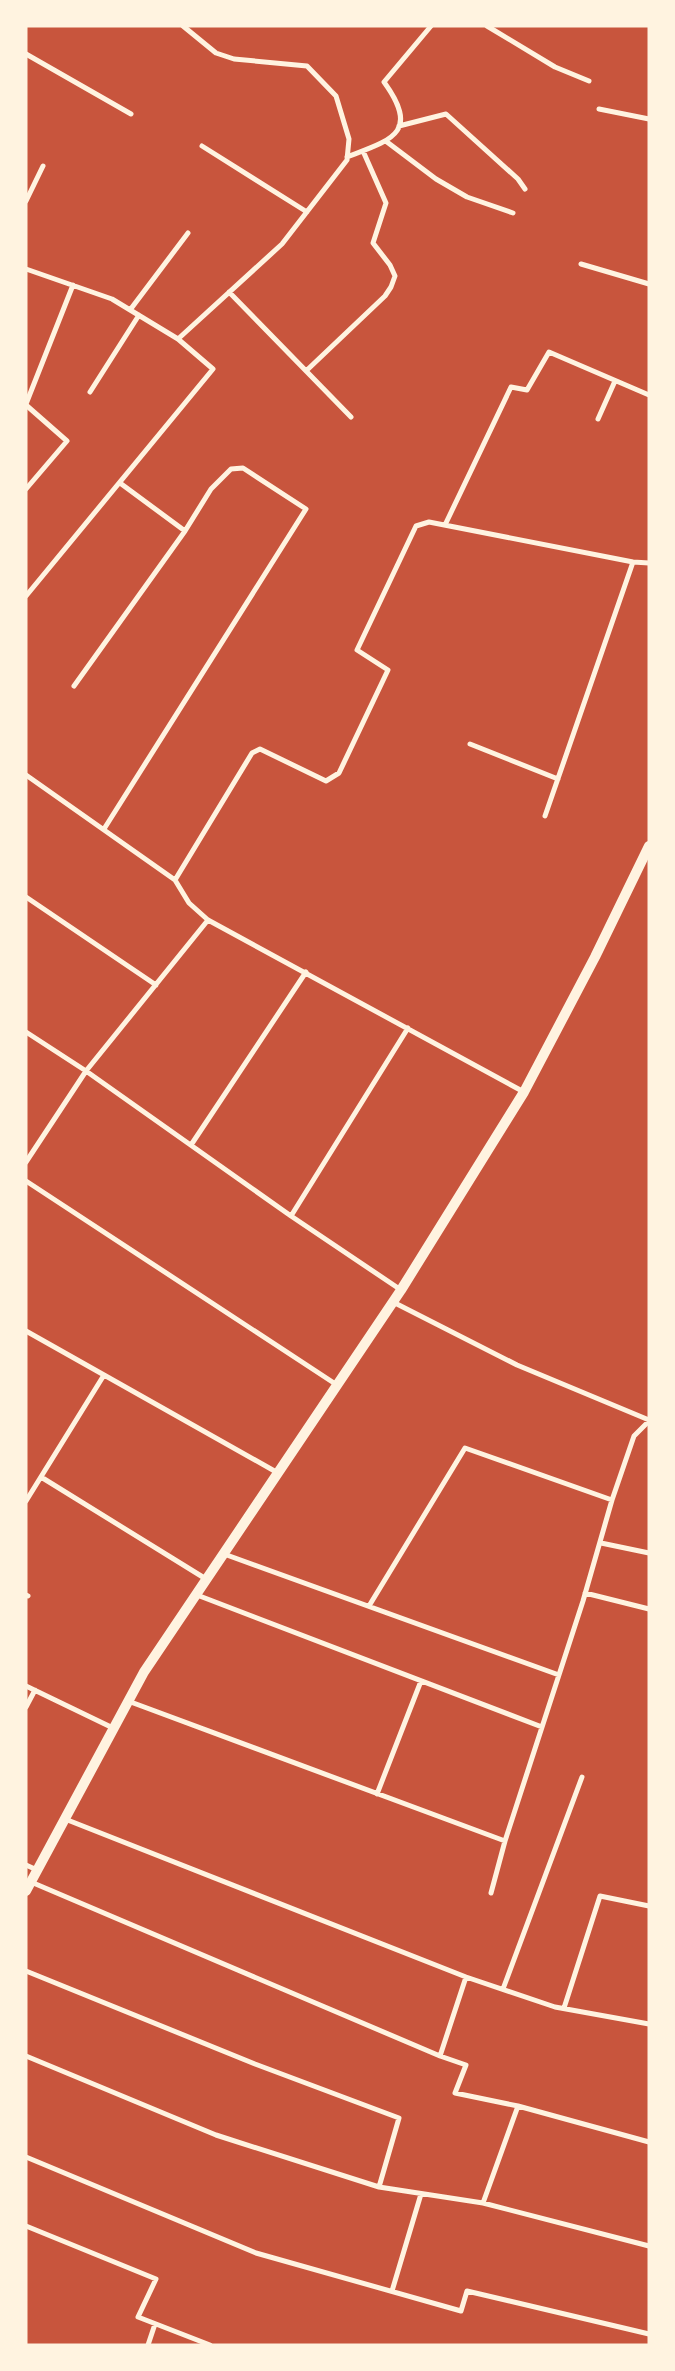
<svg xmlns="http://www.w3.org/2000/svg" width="675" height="2371" font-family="'Exo 2',sans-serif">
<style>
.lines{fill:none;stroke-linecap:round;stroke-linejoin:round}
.minor{stroke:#fff3e0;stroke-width:5}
.secondary{stroke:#fff3e0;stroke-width:10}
</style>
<rect width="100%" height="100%" fill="#c8553d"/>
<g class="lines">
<!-- minor -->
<path class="minor" d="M 487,26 L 555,67 L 589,81
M 26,54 L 131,114
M 599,109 L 649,119
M 399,126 L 446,114 L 518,179 L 525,189
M 387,142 L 436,179 L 467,197 L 513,213
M 202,146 L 307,212
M 347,157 C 391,140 421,133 384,82 L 431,26
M 26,201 L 43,166
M 581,264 L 649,284
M 26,269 L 112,299 L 178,339 L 213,369 L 26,596
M 229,292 L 351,417
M 130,310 L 188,233
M 178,339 L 282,244 L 347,160 L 349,139 L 336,96 L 307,66 L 234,59 L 216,53 L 183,26
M 306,371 L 385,296 L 391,287 L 395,276 L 390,265 L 373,243 L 386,203 L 363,151
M 90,392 L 139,315
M 26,404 L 73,285
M 26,405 L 67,441 L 26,489
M 598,419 L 615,381
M 120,483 L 185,531
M 445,525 L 511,387 L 527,390 L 549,352 L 649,395
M 74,686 L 185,531 L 211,489 L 231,469 L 243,468 L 306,509 L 104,829
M 470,744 L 558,779
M 26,775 L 175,880 L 189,903 L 208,920 L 524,1092
M 545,816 L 633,562
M 175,880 L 252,753 L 260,749 L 326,781 L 339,773 L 388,670 L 357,650 L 416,526 L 429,522 L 633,562 L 649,563
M 26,897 L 156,985
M 26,1032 L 86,1071 L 291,1216 L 401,1290
M 191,1145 L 306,972
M 26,1162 L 86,1071 L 208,920
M 26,1181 L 337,1385
M 291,1216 L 408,1028
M 393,1302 L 517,1365 L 649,1420
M 26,1331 L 278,1473
M 41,1477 L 206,1579
M 26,1501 L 104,1375
M 601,1543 L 649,1553
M 224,1554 L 559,1675
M 585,1593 L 649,1609
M 26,1595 L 28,1596
M 197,1595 L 542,1727
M 369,1606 L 465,1448 L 612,1500
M 26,1686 L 113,1728
M 128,1701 L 505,1841
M 26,1707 L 35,1690
M 377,1794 L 421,1681
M 65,1819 L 466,1977 L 555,2007 L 649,2024
M 26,1865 L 37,1870
M 31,1882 L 440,2056 L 466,1977
M 491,1893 L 505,1841 L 583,1601 L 612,1500 L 634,1436 L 649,1421
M 26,1971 L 255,2064 L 399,2118 L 379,2187
M 503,1989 L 582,1777
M 564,2008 L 600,1896 L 649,1906
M 26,2056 L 216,2135 L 379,2187 L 483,2203 L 649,2246
M 440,2056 L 466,2065 L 455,2093 L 518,2106 L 649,2142
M 26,2157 L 256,2253 L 461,2311 L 467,2291 L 649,2334
M 483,2203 L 518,2106
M 26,2226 L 156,2279 L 138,2317 L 210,2345
M 392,2291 L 421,2194
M 148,2345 L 155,2324"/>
<!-- secondary -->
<path class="secondary" d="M 26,1891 L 144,1672 L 401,1290 L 524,1092 L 595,957 L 649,846"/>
</g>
<!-- border -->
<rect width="675" height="2371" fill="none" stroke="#fff3e0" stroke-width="55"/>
</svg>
